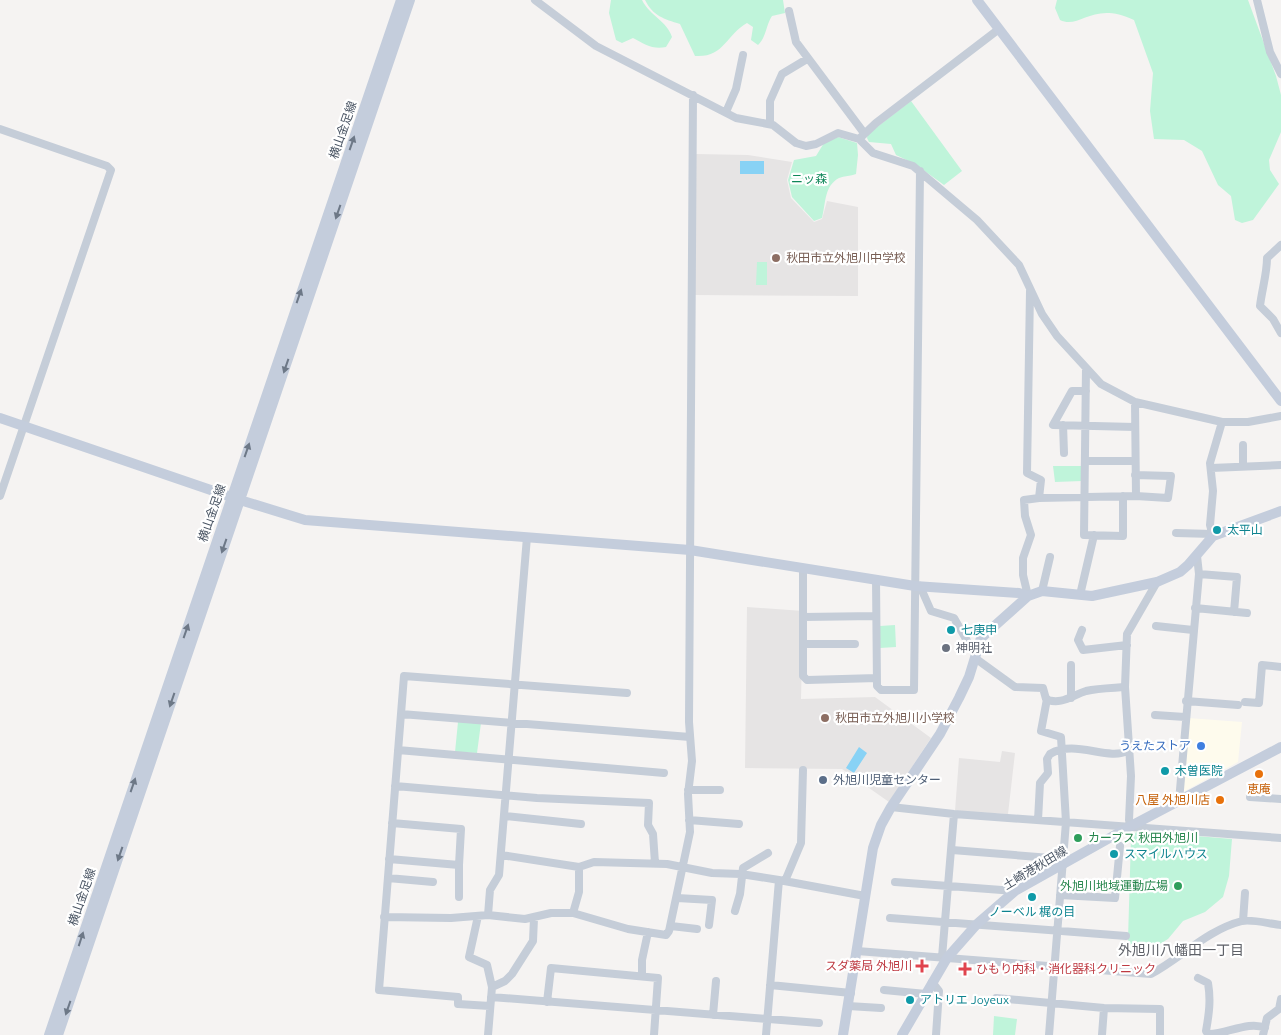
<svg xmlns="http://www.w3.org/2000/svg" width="1281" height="1035" font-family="Ubuntu,'Noto Sans JP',sans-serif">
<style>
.commercial{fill:#fefbed}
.education{fill:#e6e4e4}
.green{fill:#bff4da}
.water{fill:#88d2f5}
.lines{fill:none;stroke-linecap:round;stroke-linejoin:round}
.street{stroke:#c5cdd8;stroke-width:8}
.secondary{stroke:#c4cddc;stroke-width:10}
.oneway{fill:#6d7887}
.education-dot{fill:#8d6e63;stroke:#fff;stroke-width:2}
.culture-dot{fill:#0f9aa8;stroke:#fff;stroke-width:2}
.worship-dot{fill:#6b7280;stroke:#fff;stroke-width:2}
.shop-dot{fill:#3f7fe0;stroke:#fff;stroke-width:2}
.food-dot{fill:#e8710a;stroke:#fff;stroke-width:2}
.service-dot{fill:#5c6f8a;stroke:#fff;stroke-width:2}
.leisure-dot{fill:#2e9e5b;stroke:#fff;stroke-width:2}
.health-dot{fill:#e0444e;stroke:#fff;stroke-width:2}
.labels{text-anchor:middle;stroke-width:4.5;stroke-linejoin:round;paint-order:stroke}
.street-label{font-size:12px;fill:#485362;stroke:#fff}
.park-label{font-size:12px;fill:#0f8759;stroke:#fff}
.education-label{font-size:12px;fill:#785e54;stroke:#fff;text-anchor:start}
.culture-label{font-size:12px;fill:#0d838f;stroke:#fff;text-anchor:start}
.worship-label{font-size:12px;fill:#5b616d;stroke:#fff;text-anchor:start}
.shop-label{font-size:12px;fill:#366cbe;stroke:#fff;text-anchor:end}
.service-label{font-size:12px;fill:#4e5e75;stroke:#fff;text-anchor:start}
.food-label{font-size:12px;fill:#c56008;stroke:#fff}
.leisure-label{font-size:12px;fill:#27864d;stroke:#fff;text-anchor:start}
.health-label{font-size:12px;fill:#be3a42;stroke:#fff;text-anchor:end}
.neighbourhood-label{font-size:14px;fill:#5e6168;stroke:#fff}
</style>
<rect width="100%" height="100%" fill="#f5f3f2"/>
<!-- commercial -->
<path class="commercial" d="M 1188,718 L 1242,722 L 1238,762 L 1183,792 Z"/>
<!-- education -->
<path class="education" d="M 696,154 L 748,155 L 792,162 L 787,180 L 791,198 L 814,222 L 822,219 L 827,201 L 858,207 L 858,296 L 695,295 Z
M 747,607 L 803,611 L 801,699 L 875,697 L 931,738 L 889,802 L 842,769 L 745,768 Z
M 1002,751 L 1015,753 L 1008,814 L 955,811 L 959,758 L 1000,762 Z"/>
<!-- green -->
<path class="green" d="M 611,0 L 642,0 C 650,16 667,21 672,37 L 666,47 C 653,50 644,44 633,38 L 622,43 L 616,40 L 609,13 Z
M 645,0 L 783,0 L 785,13 L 772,16 C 766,25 766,38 758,45 L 751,40 L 753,27 L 747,23 C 726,35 724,58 695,56 L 680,24 C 664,19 653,16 645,0 Z
M 1057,0 L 1248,0 L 1276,76 L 1281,95 L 1281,132 L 1269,160 L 1270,170 L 1279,184 L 1253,220 L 1242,223 L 1235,220 L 1231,196 L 1218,185 L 1202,151 L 1184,140 L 1154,139 L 1150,111 L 1153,73 L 1134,20 C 1092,0 1080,30 1060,20 L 1055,8 Z
M 911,101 L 962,171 L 944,185 L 915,164 L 896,155 L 891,144 L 869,142 L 867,138 L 868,134 Z
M 838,137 L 857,143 L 858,155 L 856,174 C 851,176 844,176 839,178 C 824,186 826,203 822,218 L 814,221 L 792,197 L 788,180 L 794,160 L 816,156 L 824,143 Z
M 757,262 L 767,262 L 767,285 L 756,285 Z
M 1053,466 L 1082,466 L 1082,481 L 1055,482 Z
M 895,625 L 896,647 L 880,648 L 880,626 Z
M 458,722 L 481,723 L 477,753 L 455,752 Z
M 1137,831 L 1232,839 L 1229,876 L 1223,897 L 1205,912 L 1183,921 L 1168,939 L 1140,956 L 1129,957 L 1128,939 L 1131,838 Z
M 994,1016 L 1017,1019 L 1015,1035 L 993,1035 Z"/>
<!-- water -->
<path class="water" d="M 740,161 L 764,161 L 764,174 L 740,174 Z
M 859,747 L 867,753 L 854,773 L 846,768 Z"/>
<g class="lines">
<!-- street -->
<path class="street" d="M 535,0 L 596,46 L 736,118 L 773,125 L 796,143 L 806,146 L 816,144 L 838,133 L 859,139 L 876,123 L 999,29
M 1257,0 L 1270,52 L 1281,74
M 789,11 L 796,42 L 864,133
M 726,112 L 736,89 L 743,55
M 770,124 L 770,101 L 782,74 L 807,59
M 0,129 L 107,166 L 111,170 L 0,496
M 859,139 L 873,153 L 913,166 L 977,220 L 1019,265 L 1042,314 L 1057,336 L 1101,384 L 1135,402 L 1222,422 L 1248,422 L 1281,416
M 1281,245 L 1267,258 C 1267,274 1262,289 1260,306 L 1273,319 L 1281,333
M 1030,291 L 1027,473 L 1041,480 L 1039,498
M 1086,368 L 1084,535 L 1123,536 L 1123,496
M 1086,391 L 1072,391 L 1053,425 L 1135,427
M 1063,425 L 1064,453
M 1085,461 L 1135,461
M 1243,465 L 1243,445
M 1211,468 L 1281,465
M 1135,475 L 1171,476 L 1168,498 L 1136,496
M 1176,533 L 1213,534
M 1213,536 L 1210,525 L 1213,491 L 1210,463 L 1222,422
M 803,568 L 803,676 L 807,680 L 877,678
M 1199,574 L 1237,577 L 1234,612
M 876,579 L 877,686 L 881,690 L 914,690 L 920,171
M 920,586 L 931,611 L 954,618 L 970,646 L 977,647
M 1042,591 L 1050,557
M 1080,595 L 1094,535
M 1028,596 L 1023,575 L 1023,558 L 1031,535 L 1025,516 L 1024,500 L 1039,498 L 1136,496 L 1135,402
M 1195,608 L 1247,613
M 803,617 L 876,616
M 1156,626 L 1193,630
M 1082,630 L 1078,640 L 1083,650 L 1127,645
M 803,644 L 855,644
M 975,658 L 1015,687 L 1043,688 L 1046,699 C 1060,706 1073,695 1086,691 C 1099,688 1113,688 1125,687
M 1071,698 L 1071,665
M 1047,699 L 1041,731 L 1061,737 L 1066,822 L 1049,1035
M 1186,701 L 1238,705
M 1245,702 L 1259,703 L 1262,665 L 1281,667
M 401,714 L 690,737
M 1155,715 L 1185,717
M 398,750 L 664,773
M 395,786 L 537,798 L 649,803 L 648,825 L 653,834 L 655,863
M 688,790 L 720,790
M 1250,797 L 1281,799
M 1179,801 L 1199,574 L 1197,556
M 891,807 L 954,814 L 1281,838
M 505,816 L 581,824
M 689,820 L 739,824
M 1038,820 L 1040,783 L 1048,773 L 1047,759 L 1050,754 C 1075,739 1107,761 1128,751
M 1131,826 L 1129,820 L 1131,776 L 1125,687 L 1127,634 L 1157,582
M 952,850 L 1063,859
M 501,855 L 579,867 L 594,862 L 667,864 L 712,873 L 741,874 L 779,880 L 865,896
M 389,859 L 459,865 L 461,829 L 392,823
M 459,865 L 459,897
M 388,878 L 433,882
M 785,881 L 801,843 L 803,770
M 895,882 L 1015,891
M 1060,895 L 1115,898 L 1120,846
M 677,898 L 712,900 L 709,925
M 735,911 L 740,894 L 743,868 L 768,853
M 573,913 L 579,892 L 579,867
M 488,915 L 490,890 L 499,875 L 527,537
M 478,916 L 469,957 L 487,965 L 492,987
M 384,917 L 451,918 L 488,915 L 525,919 L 551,913 L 573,913 L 628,929 L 666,935 L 669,931 L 690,832 L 688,794 L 692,761 L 689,722 L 693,95
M 890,918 L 1126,936
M 1243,921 L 1245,893
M 671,926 L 697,929
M 857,951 L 1151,974 C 1181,958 1207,930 1242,921 C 1253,919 1270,924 1281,925
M 942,957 L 954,814
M 642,976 L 642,960 L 648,932
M 1198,978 L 1208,983 C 1211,1000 1209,1014 1206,1031 L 1208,1034 C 1225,1035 1249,1020 1265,1028
M 932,982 L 939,991 L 936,1035
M 770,985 L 851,993
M 884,990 L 926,994
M 491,997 L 819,1023
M 996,998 L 1104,1008 L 1160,1009 L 1160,1035
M 547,1002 L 551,968 L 658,978 L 654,1035
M 490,1006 L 458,1004 L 458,997 L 379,990 L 404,676 L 627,693
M 848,1006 L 881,1008
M 1279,1009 L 1281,999
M 713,1015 L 716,981
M 488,1035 L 492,987 L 505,981 L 512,974 L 533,941 L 534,918
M 766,1035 L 779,880
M 1102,1035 L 1104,1008
M 1263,1035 L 1267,1018 L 1279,1009"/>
<!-- secondary -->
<path class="secondary" d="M 977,0 L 1281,401
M 0,418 L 240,500 L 305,520 L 690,550 L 915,586 L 1019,593 L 1028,596
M 49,1035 L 401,0
M 58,1035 L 410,0
M 843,1035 L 873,848 L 881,825 L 891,807 L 940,734 L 959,698 L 969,677 L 981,638 L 1028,596 L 1042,591 L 1092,596 L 1157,582 L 1180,572 L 1188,565 L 1213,536 L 1281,511
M 902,1035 L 947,958 L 977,924 L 1015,891 L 1131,826 L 1281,747"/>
</g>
<!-- one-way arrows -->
<defs><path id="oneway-solid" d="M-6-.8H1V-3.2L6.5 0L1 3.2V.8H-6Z" transform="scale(1.25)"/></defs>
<g class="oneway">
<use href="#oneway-solid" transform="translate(352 143) rotate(-71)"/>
<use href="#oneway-solid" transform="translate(338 212) rotate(109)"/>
<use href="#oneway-solid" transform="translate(299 296) rotate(-71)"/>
<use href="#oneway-solid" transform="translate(286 366) rotate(109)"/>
<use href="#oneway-solid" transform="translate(247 450) rotate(-71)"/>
<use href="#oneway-solid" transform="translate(224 546) rotate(109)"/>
<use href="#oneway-solid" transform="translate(186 631) rotate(-71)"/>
<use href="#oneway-solid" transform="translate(172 700) rotate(109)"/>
<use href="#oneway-solid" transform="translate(133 785) rotate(-71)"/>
<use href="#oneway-solid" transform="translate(120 854) rotate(109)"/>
<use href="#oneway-solid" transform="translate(81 939) rotate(-72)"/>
<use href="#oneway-solid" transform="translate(68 1008) rotate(109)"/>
</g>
<!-- markers -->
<g class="education-dot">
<circle cx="776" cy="258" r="5"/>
<circle cx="825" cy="718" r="5"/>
</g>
<g class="culture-dot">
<circle cx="1217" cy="530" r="5"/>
<circle cx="951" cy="630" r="5"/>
<circle cx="1165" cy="771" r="5"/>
<circle cx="1114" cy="854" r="5"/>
<circle cx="1032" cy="897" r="5"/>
<circle cx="910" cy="1000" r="5"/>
</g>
<circle class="worship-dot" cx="946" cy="648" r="5"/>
<circle class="shop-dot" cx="1201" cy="746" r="5"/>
<g class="food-dot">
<circle cx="1259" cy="774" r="5"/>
<circle cx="1220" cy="800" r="5"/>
</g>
<circle class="service-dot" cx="823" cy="780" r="5"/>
<g class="leisure-dot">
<circle cx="1078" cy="838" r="5"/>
<circle cx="1178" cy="886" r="5"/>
</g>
<g class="health-dot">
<path d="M919.5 958.5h5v5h5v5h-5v5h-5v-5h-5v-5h5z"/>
<path d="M962.5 961.5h5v5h5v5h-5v5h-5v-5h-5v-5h5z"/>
</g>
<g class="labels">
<!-- street labels -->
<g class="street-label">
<text transform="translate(343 130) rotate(-71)" y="4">横山金足線</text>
<text transform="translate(212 513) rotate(-71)" y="4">横山金足線</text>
<text transform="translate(1035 868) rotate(-31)" y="4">土崎港秋田線</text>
<text transform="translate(82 897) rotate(-71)" y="4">横山金足線</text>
</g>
<!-- park labels -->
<g class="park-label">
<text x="809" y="183">ニッ森</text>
</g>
<!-- education labels -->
<g class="education-label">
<text x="786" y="262">秋田市立外旭川中学校</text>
<text x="835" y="722">秋田市立外旭川小学校</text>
</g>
<!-- culture labels -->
<g class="culture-label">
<text x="1227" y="534">太平山</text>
<text x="961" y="634">七庚申</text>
<text x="1175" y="775">木曽医院</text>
<text x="1124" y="858">スマイルハウス</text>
<text x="1032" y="916" text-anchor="middle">ノーベル 梶の目</text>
<text x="920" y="1004">アトリエ Joyeux</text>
</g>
<!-- worship labels -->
<g class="worship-label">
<text x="956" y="652">神明社</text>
</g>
<!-- shop labels -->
<g class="shop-label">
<text x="1191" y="750">うえたストア</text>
</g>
<!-- service labels -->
<g class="service-label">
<text x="833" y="784">外旭川児童センター</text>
</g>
<!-- food labels -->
<g class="food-label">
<text x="1259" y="793">恵庵</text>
<text x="1210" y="804" text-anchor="end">八屋 外旭川店</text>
</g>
<!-- leisure labels -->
<g class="leisure-label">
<text x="1088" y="842">カーブス 秋田外旭川</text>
<text x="1168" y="890" text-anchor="end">外旭川地域運動広場</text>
</g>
<!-- health labels -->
<g class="health-label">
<text x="912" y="970">スダ薬局 外旭川</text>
<text x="976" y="973" text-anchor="start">ひもり内科・消化器科クリニック</text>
</g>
<!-- neighbourhood labels -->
<g class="neighbourhood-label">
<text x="1181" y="955">外旭川八幡田一丁目</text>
</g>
</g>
</svg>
